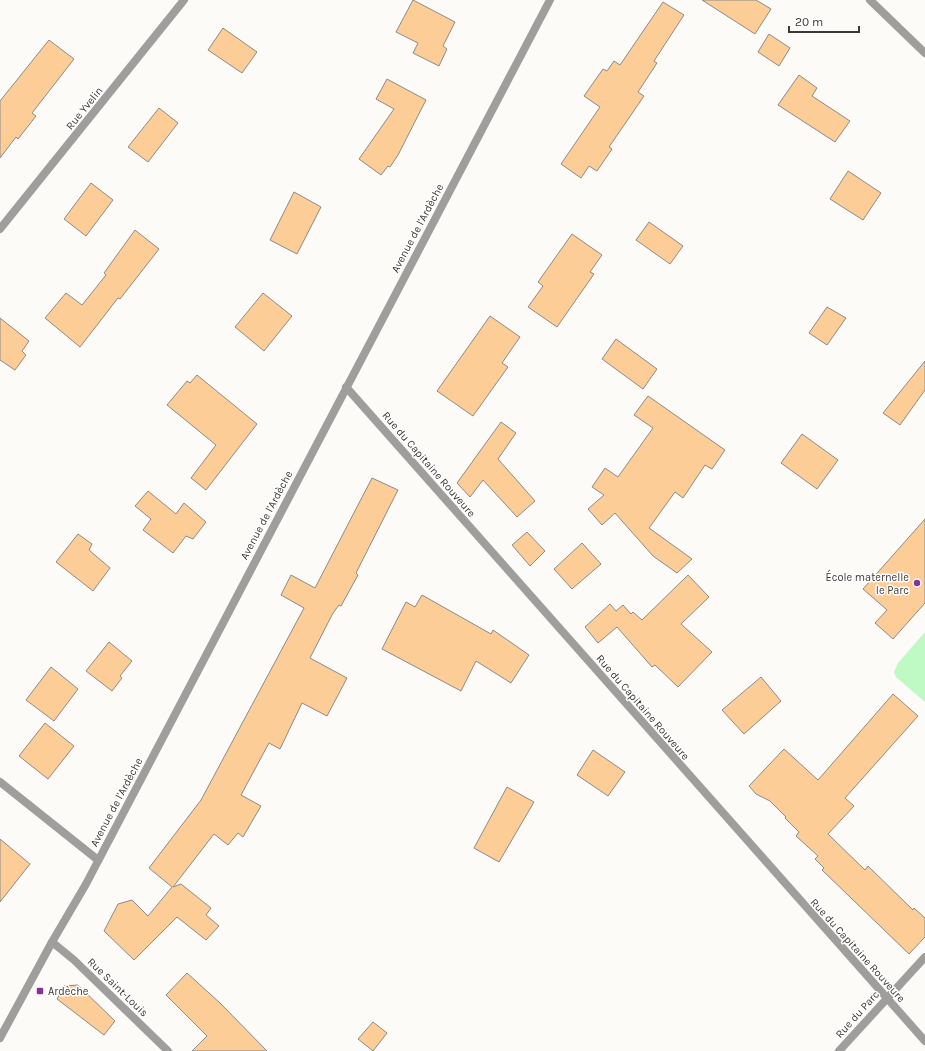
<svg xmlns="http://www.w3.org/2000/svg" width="925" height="1051" font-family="Karla,sans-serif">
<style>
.green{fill:#bff9c4}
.building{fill:#fccd97;stroke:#8d8a88}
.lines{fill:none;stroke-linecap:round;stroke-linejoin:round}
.minor{stroke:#a09e9d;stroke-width:8}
.tertiary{stroke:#a09e9d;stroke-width:8}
.poi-dot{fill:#8a309c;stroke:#fff;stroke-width:1.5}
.labels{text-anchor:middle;stroke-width:3;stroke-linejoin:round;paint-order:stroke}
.street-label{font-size:11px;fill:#3a3938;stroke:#fff}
.poi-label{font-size:11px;fill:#3a3938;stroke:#fff;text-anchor:end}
</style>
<rect width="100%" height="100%" fill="#fdfbf8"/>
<!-- green -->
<path class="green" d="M 925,632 L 925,702 L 896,677 L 894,672 L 898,663 Z"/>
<!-- building -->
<path class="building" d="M 413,0 L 455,22 L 443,46 L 447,49 L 439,66 L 413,53 L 418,43 L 396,32 Z
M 702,0 L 756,0 L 771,9 L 755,34 Z
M 663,2 L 684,15 L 654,61 L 657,63 L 638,92 L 644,96 L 609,147 L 612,149 L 597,171 L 589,166 L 581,178 L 561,164 L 600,107 L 584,96 L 603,69 L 607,71 L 614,61 L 620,65 Z
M 223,28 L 257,52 L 242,73 L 208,50 Z
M 769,34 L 790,48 L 779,66 L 758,52 Z
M 49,40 L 74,59 L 32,113 L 36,116 L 18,139 L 16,137 L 0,158 L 0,101 Z
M 799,75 L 817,88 L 812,96 L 850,121 L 835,142 L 778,105 Z
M 387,79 L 426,100 L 398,155 L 390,167 L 388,166 L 381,175 L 359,159 L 394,109 L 376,99 Z
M 159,108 L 178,123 L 148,162 L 128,147 Z
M 848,171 L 881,193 L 863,220 L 830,199 Z
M 91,183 L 113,200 L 86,236 L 64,219 Z
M 294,192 L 321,207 L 297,254 L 270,240 Z
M 649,222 L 683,246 L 670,264 L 636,240 Z
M 135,230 L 159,249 L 120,299 L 118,298 L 80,347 L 45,318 L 66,293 L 82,305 L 106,275 L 104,273 Z
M 572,234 L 602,255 L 590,272 L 594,274 L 557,327 L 528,307 L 543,286 L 538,282 Z
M 263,293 L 292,316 L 264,351 L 235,327 Z
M 827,307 L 846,318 L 827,345 L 809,333 Z
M 490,316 L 520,337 L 502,363 L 508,367 L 473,416 L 437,391 Z
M 0,318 L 29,341 L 22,351 L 26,355 L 15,370 L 0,360 Z
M 616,339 L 657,369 L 643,389 L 602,359 Z
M 925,361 L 925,390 L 900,425 L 883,413 Z
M 197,375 L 257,424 L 206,490 L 191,478 L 216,445 L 167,405 L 187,381 L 190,383 Z
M 648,396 L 725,450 L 712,469 L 705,465 L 683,498 L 675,492 L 649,528 L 692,559 L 677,573 L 653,556 L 615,513 L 602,525 L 588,509 L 604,495 L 592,487 L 605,468 L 618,477 L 653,428 L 634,415 Z
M 501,422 L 516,433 L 498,459 L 535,501 L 517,517 L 483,480 L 470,497 L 457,483 Z
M 802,434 L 838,460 L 817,489 L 781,463 Z
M 372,478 L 398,490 L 356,573 L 358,575 L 341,606 L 339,605 L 333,613 L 310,658 L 347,678 L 327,716 L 302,703 L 280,749 L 269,743 L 241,795 L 261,806 L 243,837 L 238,833 L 228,845 L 214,834 L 173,887 L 181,884 L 211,908 L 206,915 L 219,926 L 206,940 L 177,917 L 134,960 L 104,931 L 118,904 L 132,900 L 148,916 L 172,887 L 149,868 L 201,800 L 304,608 L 281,595 L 291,575 L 315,588 Z
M 148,491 L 176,514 L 184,503 L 206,522 L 193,539 L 186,536 L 173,553 L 143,530 L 151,519 L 135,506 Z
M 925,519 L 925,603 L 893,639 L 875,623 L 887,610 L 863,589 Z
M 527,532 L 545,551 L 530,566 L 512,545 Z
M 78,534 L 92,544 L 89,550 L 110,568 L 93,591 L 56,562 Z
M 582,543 L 601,564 L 572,589 L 554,569 Z
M 688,575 L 709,597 L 681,624 L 712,652 L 678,687 L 655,665 L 652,667 L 617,627 L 598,643 L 585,627 L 610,604 L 616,611 L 623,605 L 631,614 L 633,612 L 642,620 Z
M 422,595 L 491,634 L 493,630 L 529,655 L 511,683 L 476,661 L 461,691 L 382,649 L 406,602 L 415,607 Z
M 109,642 L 132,661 L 120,676 L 122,678 L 112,691 L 86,671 Z
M 51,667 L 78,689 L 54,721 L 26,700 Z
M 761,677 L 781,701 L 744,734 L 722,710 Z
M 893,694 L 918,716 L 845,798 L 854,806 L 828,834 L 865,870 L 868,866 L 913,910 L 914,908 L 925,918 L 925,937 L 909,954 L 822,870 L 824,868 L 815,859 L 818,856 L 796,836 L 799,832 L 785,818 L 786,817 L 770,801 L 756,794 L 749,786 L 784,749 L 818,780 Z
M 45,723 L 74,746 L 48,779 L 19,756 Z
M 593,750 L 625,772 L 608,796 L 577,775 Z
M 507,787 L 534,802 L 499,862 L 474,848 Z
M 0,839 L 30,864 L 0,902 Z
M 187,973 L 220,1003 L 267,1051 L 192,1051 L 207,1036 L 166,995 Z
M 78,985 L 115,1021 L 104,1035 L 57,999 L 64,986 Z
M 373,1022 L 387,1033 L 373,1051 L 358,1039 Z"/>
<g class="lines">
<!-- minor -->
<path class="minor" d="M 0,229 L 184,0
M 346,387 L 925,1041
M 0,782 L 98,860
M 52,942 L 74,960 L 168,1051
M 839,1051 L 925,957"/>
<!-- tertiary -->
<path class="tertiary" d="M 870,0 L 925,53
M 0,1038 L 52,942 L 86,884 L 550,0"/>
</g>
<!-- markers -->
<g class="poi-dot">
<circle cx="917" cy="583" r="4"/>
<rect x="36" y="987" width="8" height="8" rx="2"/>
</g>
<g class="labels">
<!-- street labels -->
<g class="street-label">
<text transform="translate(84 108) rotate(-51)" y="4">Rue Yvelin</text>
<text transform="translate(417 228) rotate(-62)" y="4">Avenue de l'Ardèche</text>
<text transform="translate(429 464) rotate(49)" y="4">Rue du Capitaine Rouveure</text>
<text transform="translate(266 515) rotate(-62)" y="4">Avenue de l'Ardèche</text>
<text transform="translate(643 707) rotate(49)" y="4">Rue du Capitaine Rouveure</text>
<text transform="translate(116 802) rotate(-62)" y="4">Avenue de l'Ardèche</text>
<text transform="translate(858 950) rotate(48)" y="4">Rue du Capitaine Rouveure</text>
<text transform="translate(118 987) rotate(44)" y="4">Rue Saint-Louis</text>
<text transform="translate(857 1014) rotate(-48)" y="4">Rue du Parc</text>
</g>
<!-- poi labels -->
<g class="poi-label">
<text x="909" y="581">École maternelle<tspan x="909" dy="13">le Parc</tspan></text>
<text x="48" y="995" text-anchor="start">Ardèche</text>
</g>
</g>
<!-- scale -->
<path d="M789 26v6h70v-6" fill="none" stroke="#3a3938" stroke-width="2"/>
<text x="795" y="26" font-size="12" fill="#3a3938" stroke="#ffffff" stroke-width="3" paint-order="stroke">20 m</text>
</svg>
